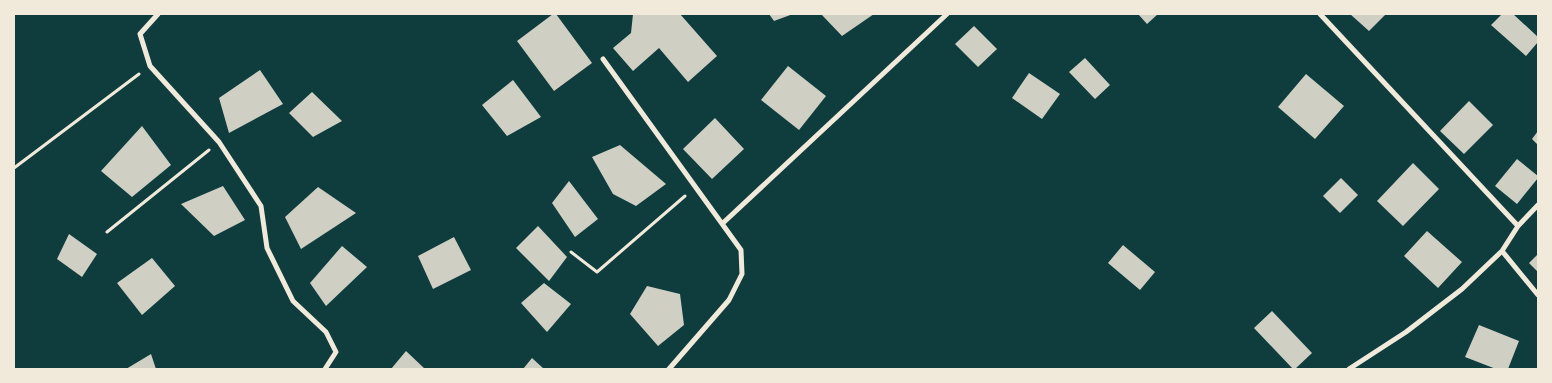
<svg xmlns="http://www.w3.org/2000/svg" width="1552" height="383" font-family="'Roboto Serif',serif">
<style>
.building{fill:#cfcfc3}
.lines{fill:none;stroke-linecap:round;stroke-linejoin:round}
.path{stroke:#f1e9da;stroke-width:3}
.minor{stroke:#f1e9da;stroke-width:5}
</style>
<rect width="100%" height="100%" fill="#0f3d3e"/>
<!-- building -->
<path class="building" d="M 553,14 L 556,14 L 592,63 L 554,91 L 517,41 Z
M 633,14 L 680,14 L 717,56 L 688,82 L 659,48 L 633,71 L 613,48 L 631,33 Z
M 769,14 L 793,14 L 774,21 Z
M 821,14 L 874,14 L 842,36 Z
M 1138,14 L 1158,14 L 1147,24 Z
M 1350,14 L 1386,14 L 1369,31 Z
M 1502,14 L 1513,14 L 1538,37 L 1538,42 L 1526,56 L 1491,25 Z
M 974,26 L 997,49 L 978,67 L 955,44 Z
M 1085,58 L 1110,85 L 1095,99 L 1069,72 Z
M 788,66 L 826,96 L 799,130 L 761,100 Z
M 260,70 L 283,104 L 229,133 L 219,98 Z
M 1029,73 L 1060,94 L 1042,119 L 1012,98 Z
M 1306,74 L 1344,106 L 1315,139 L 1278,107 Z
M 513,80 L 541,117 L 507,136 L 482,105 Z
M 312,92 L 342,121 L 313,137 L 289,113 Z
M 1469,101 L 1493,125 L 1464,154 L 1440,131 Z
M 715,118 L 744,149 L 712,179 L 683,149 Z
M 142,126 L 171,165 L 132,197 L 101,171 Z
M 1538,131 L 1538,145 L 1532,139 Z
M 620,145 L 666,184 L 636,206 L 613,194 L 592,157 Z
M 1517,159 L 1538,176 L 1538,178 L 1517,204 L 1495,186 Z
M 1413,163 L 1439,189 L 1403,226 L 1377,201 Z
M 1341,178 L 1358,195 L 1340,213 L 1323,196 Z
M 569,181 L 598,219 L 575,237 L 552,203 Z
M 223,186 L 245,220 L 214,236 L 181,204 Z
M 318,187 L 356,213 L 301,249 L 285,217 Z
M 538,226 L 567,257 L 549,281 L 516,248 Z
M 1427,231 L 1462,262 L 1438,288 L 1404,256 Z
M 69,234 L 97,254 L 82,277 L 57,259 Z
M 454,237 L 471,270 L 433,289 L 418,256 Z
M 1123,245 L 1155,272 L 1140,290 L 1108,263 Z
M 342,246 L 367,267 L 326,306 L 310,283 Z
M 1538,254 L 1538,272 L 1529,263 Z
M 152,258 L 175,286 L 142,315 L 117,283 Z
M 544,283 L 571,304 L 547,332 L 521,303 Z
M 647,286 L 680,294 L 684,325 L 658,346 L 630,314 Z
M 1272,311 L 1312,353 L 1295,369 L 1293,369 L 1254,328 Z
M 1479,325 L 1519,341 L 1508,369 L 1496,369 L 1465,357 Z
M 406,351 L 425,369 L 391,369 Z
M 151,354 L 156,369 L 126,369 Z
M 532,358 L 544,369 L 523,369 Z"/>
<g class="lines">
<!-- path -->
<path class="path" d="M 14,168 L 139,74
M 107,232 L 209,150
M 571,252 L 597,272 L 685,196"/>
<!-- minor -->
<path class="minor" d="M 158,14 L 140,34 L 150,66 L 219,142 L 261,206 L 267,248 L 293,301 L 326,332 L 336,352 L 325,369
M 1320,14 L 1518,226
M 603,59 L 741,250 L 742,274 L 729,300 L 669,369
M 723,223 L 947,14
M 1502,251 L 1538,295
M 1349,369 L 1406,332 L 1462,289 L 1502,251 L 1518,226 L 1538,205"/>
</g>
<!-- border -->
<rect width="1552" height="383" fill="none" stroke="#f1e9da" stroke-width="30"/>
</svg>
